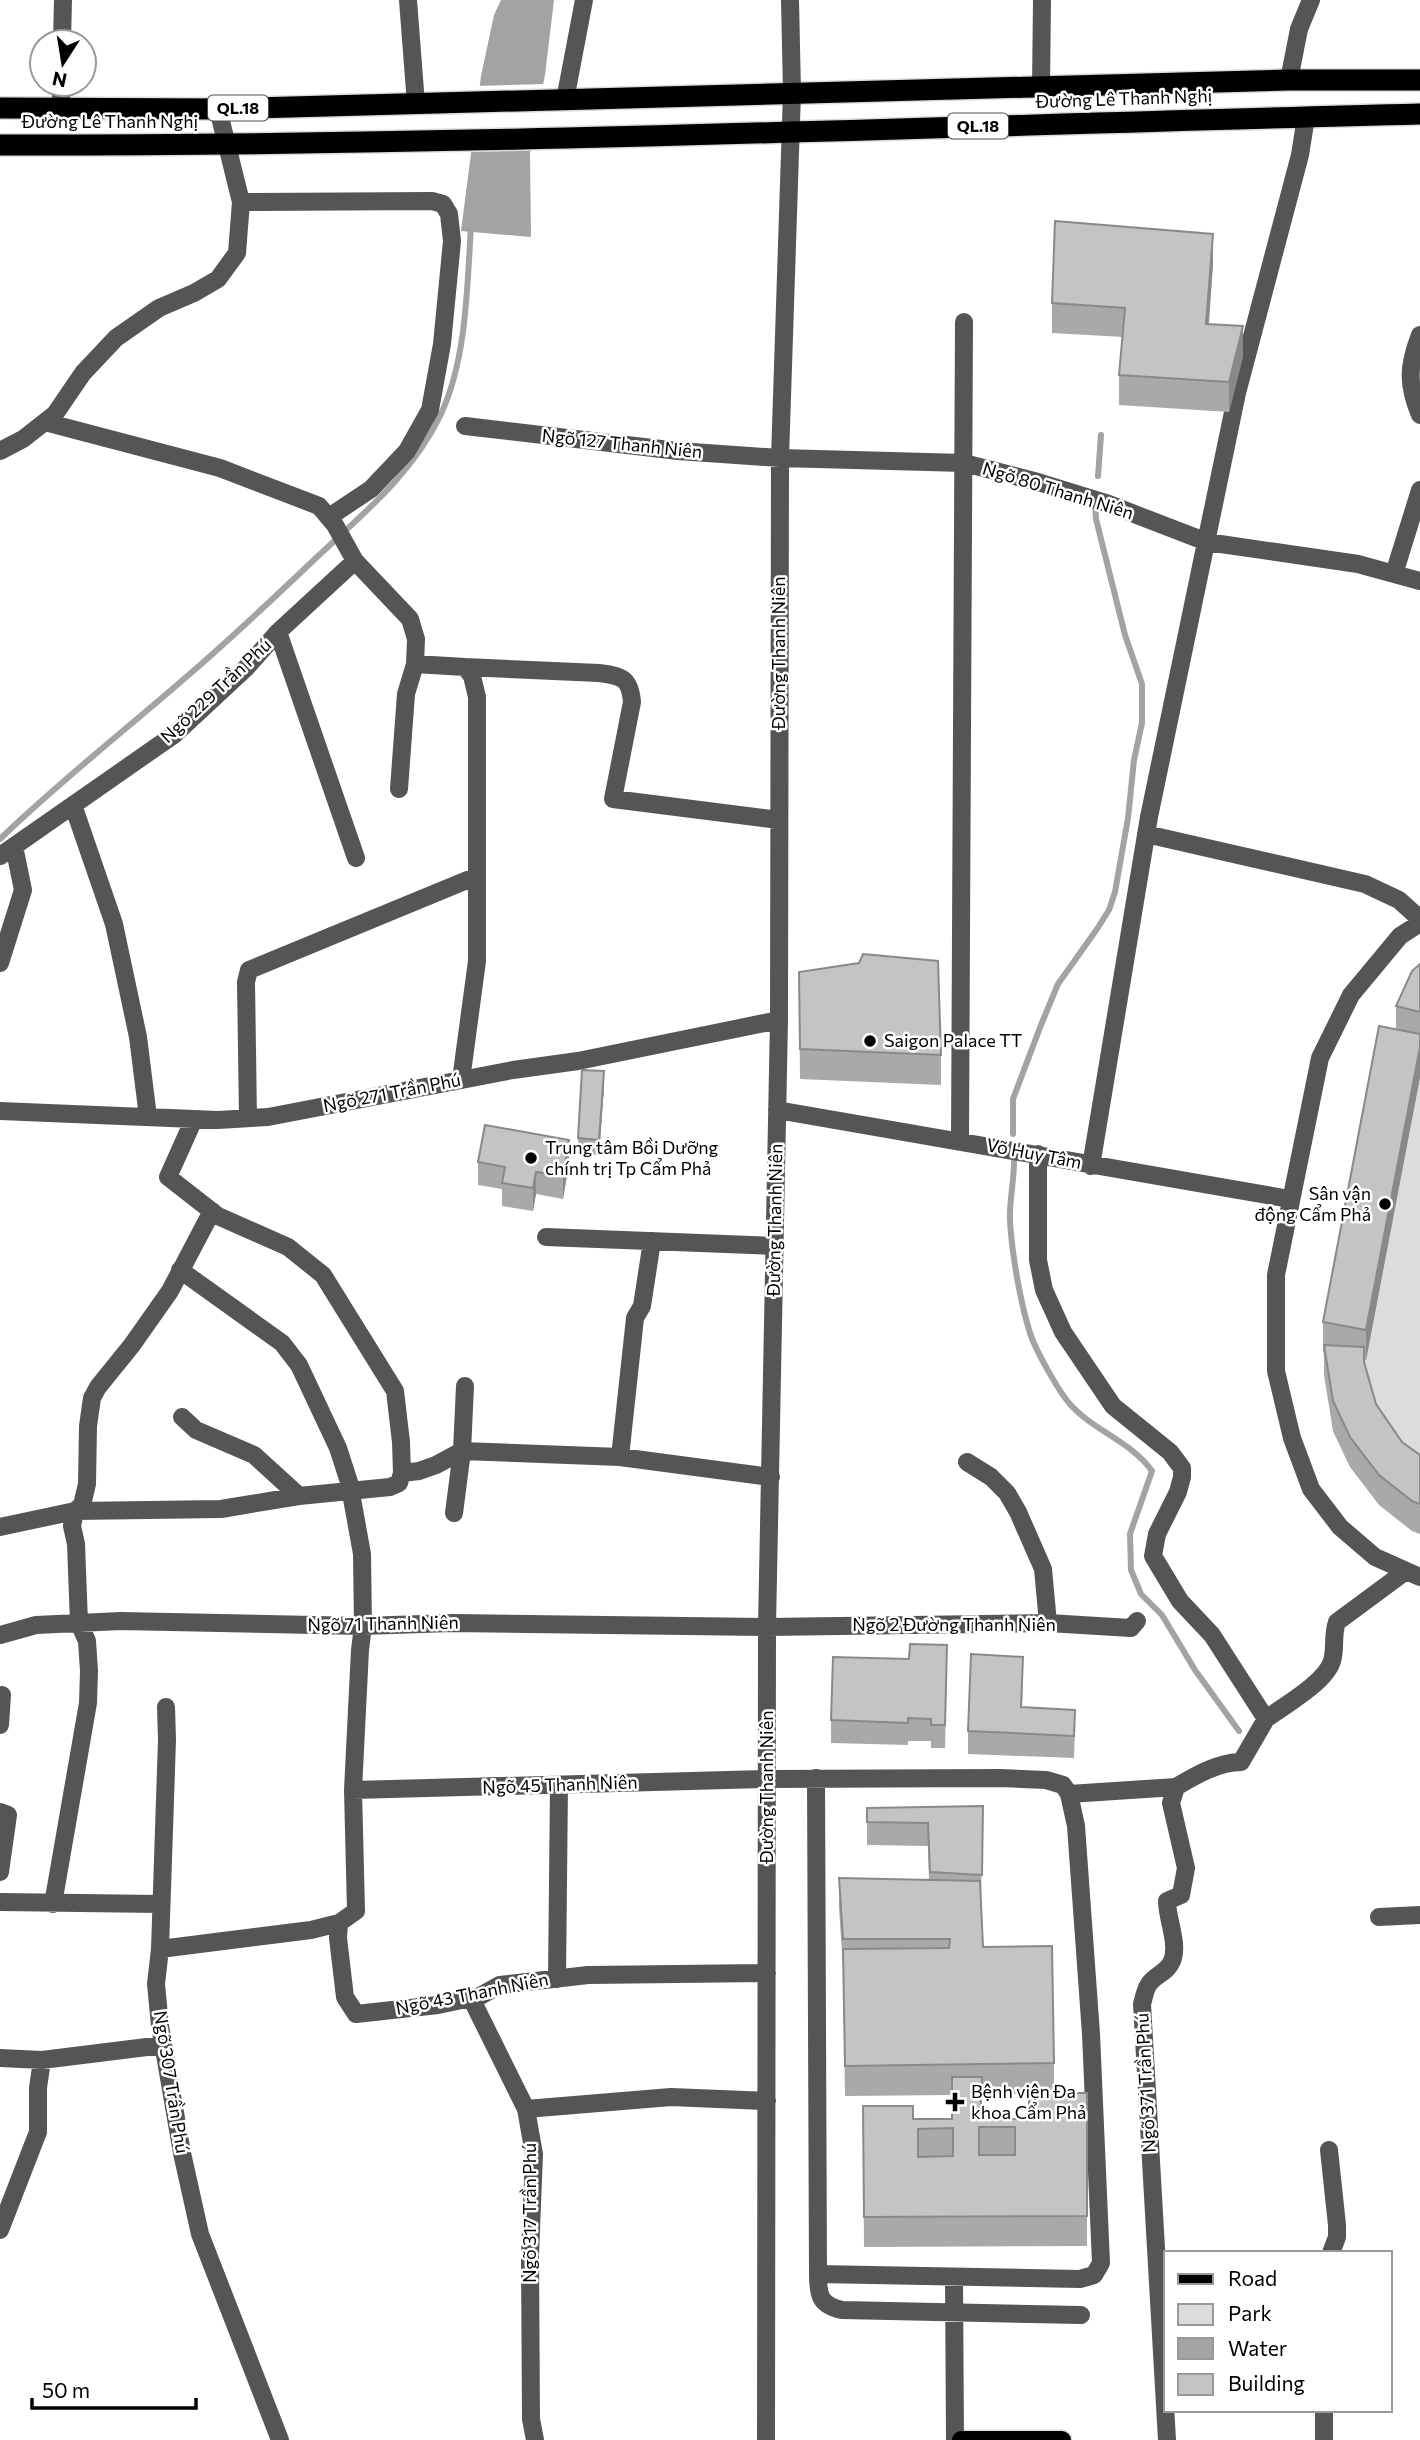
<svg xmlns="http://www.w3.org/2000/svg" width="1420" height="2440" font-family="Commissioner,sans-serif">
<style>
.green{fill:#dcdcdc}
.water{fill:#a3a3a3}
.pier{fill:#fff}
.lines{fill:none;stroke-linecap:round;stroke-linejoin:round}
.stream{stroke:#a3a3a3;stroke-width:6}
.major-casing{stroke:#dbdbdb;stroke-width:21}
.highway-casing{stroke:#dbdbdb;stroke-width:24}
.minor{stroke:#555;stroke-width:18}
.major{stroke:#000;stroke-width:18}
.highway{stroke:#000;stroke-width:21}
.wall{fill:#a9a9a9;fill-rule:evenodd}
.shaded-wall{fill:#898989}
.building{fill:#c4c4c4;stroke:#898989;stroke-width:2;fill-rule:evenodd}
.poi-dot{fill:#000;stroke:#fff;stroke-width:2.5}
.labels{text-anchor:middle;stroke-width:5;stroke-linejoin:round;paint-order:stroke}
.shield{fill:#fff;stroke:#4c4c4c;stroke-width:2}
.shield-label{font-size:16px;font-weight:bold;fill:#000}
.street-label{font-size:18px;fill:#000;stroke:#fff}
.poi-label{font-size:18px;fill:#000;stroke:#fff;text-anchor:start}
</style>
<rect width="100%" height="100%" fill="#fff"/>
<!-- green -->
<path class="green" d="M 1420,994 L 1420,1534 L 1350,1467 L 1333,1431 L 1323,1352 L 1379,1056 Z"/>
<!-- water -->
<path class="water" d="M 501,0 L 554,0 L 545,75 L 530,153 L 531,237 L 461,231 L 481,76 L 494,15 Z"/>
<!-- pier -->
<path class="pier" d="M 545,84 L 533,150 L 469,152 L 477,86 Z"/>
<g class="lines">
<!-- stream -->
<path class="stream" d="M 1098,476 L 1101,435
M 0,839 C 61,780 128,728 192,672 C 235,635 276,596 317,557 C 363,514 414,472 441,414 C 467,358 467,286 471,226
M 1013,1134 L 1013,1099 L 1041,1025 L 1058,984 L 1097,929 L 1109,910 L 1115,892 L 1128,818 L 1134,760 L 1142,723 L 1142,684 L 1125,635 L 1096,519 L 1095,503
M 1014,1162 C 1014,1182 1009,1202 1010,1221 C 1012,1254 1020,1301 1030,1333 C 1035,1349 1058,1390 1069,1403 C 1093,1431 1131,1441 1152,1471 L 1130,1534 L 1131,1570 L 1141,1594 L 1162,1615 L 1195,1670 L 1239,1731"/>
<defs>
<path id="major" d="M 961,2440 L 1062,2440"/>
<path id="highway" d="M 0,108 L 218,109 L 1289,80 L 1420,80
M 0,145 C 473,146 947,126 1420,114"/>
</defs>
<!-- major casing -->
<use href="#major" class="major-casing"/>
<!-- highway casing -->
<use href="#highway" class="highway-casing"/>
<!-- minor -->
<path class="minor" d="M 408,0 L 416,104
M 62,42 L 63,0
M 1289,80 L 1299,29 L 1311,0
M 1041,87 L 1042,0
M 565,100 L 584,0
M 61,109 L 61,84
M 241,202 L 432,201 L 443,204 L 449,214 L 452,241 L 442,344 L 430,410 L 407,451 L 371,489 L 329,517
M 1420,335 C 1408,366 1407,384 1420,415
M 45,422 L 220,468 L 319,506 L 335,525 L 355,561 L 410,619 L 416,639 L 415,664 L 406,694 L 399,789
M 465,426 L 678,451 L 780,458 L 964,463 L 1038,482 L 1106,503 L 1207,542 L 1358,564 L 1420,581
M 0,451 L 23,439 L 55,414 L 83,373 L 116,338 L 159,308 L 194,293 L 218,279 L 237,253 L 241,202 L 218,109
M 1394,574 L 1420,490
M 278,632 L 356,858
M 415,664 L 465,667 L 472,676 L 477,697 L 477,961 L 461,1080
M 465,667 L 599,673 C 622,676 630,678 632,702 L 613,799 L 779,820
M 73,805 L 114,924 L 138,1037 L 148,1117
M 1146,834 L 1365,884 L 1399,900 L 1420,919
M 0,856 L 175,734 L 245,669 L 278,632 L 355,561
M 1420,923 L 1400,936 L 1351,995 L 1320,1058 L 1276,1275 L 1276,1371 L 1292,1438 L 1311,1489 L 1340,1527 L 1375,1557 L 1420,1577
M 0,963 L 23,890 L 14,846
M 777,1110 L 1290,1199
M 0,1111 L 218,1120 L 268,1117 L 513,1070 L 578,1061 L 779,1020
M 248,1118 L 246,982 L 249,970 L 477,876
M 960,1140 L 964,322
M 1038,1154 L 1038,1260 L 1044,1290 L 1063,1332 L 1113,1406 L 1170,1452 L 1182,1468 L 1182,1477 L 1178,1492 L 1157,1534 L 1153,1556 L 1180,1601 L 1212,1635 L 1266,1719 C 1284,1706 1326,1682 1332,1661 C 1336,1648 1332,1636 1337,1622 L 1406,1571
M 1091,1166 L 1149,817 L 1237,393 L 1300,155 L 1306,117
M 546,1237 L 775,1246
M 182,1417 L 196,1430 L 254,1455 L 299,1496 L 390,1487 L 399,1483 L 402,1473 L 401,1442 L 395,1391 L 323,1275 L 288,1247 L 218,1216 L 168,1177 L 194,1119
M 620,1457 L 635,1318 L 642,1306 L 652,1241
M 967,1462 L 991,1477 L 1007,1493 L 1018,1512 L 1043,1569 L 1048,1623
M 402,1473 L 419,1471 L 436,1465 L 462,1451 L 620,1457 L 771,1477
M 454,1513 L 462,1451 L 465,1386
M 0,1527 L 75,1511 L 221,1509 L 299,1496
M 0,1635 L 36,1625 L 121,1621 L 363,1626 L 452,1623 L 767,1627 L 1048,1623 L 1131,1628 L 1137,1621
M 166,1707 L 167,1740 L 160,1949 L 156,1984 L 160,2026 L 182,2153 L 200,2234 L 280,2440
M 0,1725 L 2,1695
M 816,1778 L 818,2274 C 818,2296 820,2305 842,2310 L 1081,2315
M 353,1790 L 768,1779 L 1000,1778 L 1046,1780 L 1063,1785 L 1069,1794 L 1076,1826 L 1091,2034 L 1101,2263 L 1094,2275 L 1080,2279 L 818,2274
M 1069,1794 L 1176,1787
M 0,1812 L 8,1815 L 0,1872
M 0,1902 L 160,1904
M 53,1904 L 88,1703 L 89,1671 L 87,1641 L 79,1623 L 76,1544 L 72,1526 L 75,1511 L 82,1505 L 87,1484 L 88,1426 L 92,1398 L 98,1387 L 132,1345 L 170,1291 L 212,1211
M 1379,1917 L 1420,1915
M 339,1923 L 338,1938 L 345,1997 L 356,2014 L 438,2005 L 471,1998 L 480,1996 L 500,1985 L 588,1975 L 767,1973
M 160,1949 L 311,1930 L 339,1923 L 356,1911 L 353,1790 L 360,1650 L 363,1626 L 362,1554 L 349,1482 L 338,1448 L 299,1365 L 282,1343 L 180,1270
M 557,1979 L 559,1785
M 471,1998 L 526,2109 L 534,2154 L 530,2255 L 531,2419 L 535,2440
M 0,2058 L 42,2060 L 163,2045
M 526,2109 L 671,2097 L 767,2101
M 1329,2150 L 1337,2225 L 1337,2237 L 1331,2253
M 0,2230 L 38,2132 L 38,2088 L 42,2060
M 954,2277 L 955,2440
M 766,2440 L 767,1627 L 779,1020 L 780,458 L 792,92 L 790,0
M 1167,2440 L 1142,2004 C 1144,1998 1145,1989 1149,1984 C 1156,1974 1167,1973 1172,1961 C 1179,1944 1167,1919 1167,1901 L 1181,1895 L 1186,1868 L 1171,1803 L 1176,1787 C 1196,1775 1219,1762 1241,1762 L 1266,1719
M 1324,2440 L 1324,2410"/>
<!-- major -->
<use href="#major" class="major"/>
<!-- highway -->
<use href="#highway" class="highway"/>
</g>
<!-- wall -->
<path class="wall" d="M 1213,264 L 1209,324 L 1243,356 L 1229,412 L 1119,405 L 1119,375 L 1123,337 L 1052,333 L 1052,303 Z
M 859,963 L 941,1055 L 941,1085 L 800,1079 L 799,972 Z
M 1420,964 L 1420,1077 L 1366,1360 L 1364,1360 L 1376,1404 L 1402,1442 L 1420,1455 L 1420,1534 L 1412,1531 L 1379,1505 L 1350,1467 L 1333,1431 L 1324,1375 L 1324,1353 L 1323,1352 L 1323,1322 L 1396,1029 L 1396,1006 Z
M 604,1087 L 599,1155 L 578,1154 L 578,1138 Z
M 478,1162 L 569,1163 L 563,1199 L 536,1194 L 533,1211 L 502,1206 L 502,1189 L 478,1185 Z
M 947,1668 L 945,1748 L 931,1748 L 931,1741 L 908,1741 L 908,1745 L 831,1743 L 831,1720 Z
M 1023,1679 L 1022,1707 L 1075,1732 L 1074,1758 L 968,1754 L 968,1731 Z
M 983,1806 L 981,1897 L 983,1947 L 1054,2063 L 1054,2093 L 1087,2093 L 1087,2246 L 864,2247 L 863,2106 L 913,2119 L 952,2119 L 952,2095 L 845,2096 L 843,1969 L 839,1908 L 839,1878 L 929,1880 L 928,1846 L 867,1845 L 867,1808 ZM 982,2094 L 1029,2094 L 1029,2119 L 981,2119 Z"/>
<!-- shaded-wall -->
<path class="shaded-wall" d="M 1213,234 L 1213,264 L 1206,354 L 1206,324 Z
M 1243,326 L 1243,356 L 1229,412 L 1229,382 Z
M 1420,1047 L 1420,1077 L 1366,1360 L 1366,1330 Z
M 604,1071 L 604,1087 L 599,1155 L 599,1140 Z
M 569,1140 L 569,1163 L 563,1199 L 563,1176 Z
M 536,1172 L 536,1194 L 533,1211 L 533,1188 Z"/>
<!-- building -->
<path class="building" d="M 1055,221 L 1213,234 L 1206,324 L 1243,326 L 1229,382 L 1119,375 L 1125,308 L 1052,303 Z
M 863,954 L 938,961 L 941,1055 L 800,1049 L 799,972 L 859,963 Z
M 1420,964 L 1420,1012 L 1396,1006 L 1412,971 Z
M 1379,1026 L 1420,1034 L 1420,1047 L 1366,1330 L 1323,1322 Z
M 582,1070 L 604,1071 L 599,1140 L 578,1138 Z
M 485,1125 L 569,1140 L 563,1176 L 536,1172 L 533,1188 L 502,1183 L 505,1167 L 478,1162 Z
M 1324,1345 L 1364,1347 L 1364,1362 L 1376,1404 L 1402,1442 L 1420,1455 L 1420,1504 L 1412,1501 L 1379,1475 L 1350,1437 L 1333,1401 Z
M 910,1644 L 947,1645 L 945,1725 L 931,1725 L 931,1719 L 908,1718 L 908,1723 L 831,1720 L 833,1657 L 909,1659 Z
M 971,1654 L 1023,1657 L 1021,1707 L 1075,1710 L 1074,1736 L 968,1731 Z
M 983,1806 L 982,1875 L 930,1872 L 928,1823 L 867,1822 L 867,1808 Z
M 839,1878 L 980,1881 L 983,1947 L 1052,1946 L 1054,2063 L 845,2066 L 843,1949 L 949,1948 L 950,1939 L 843,1939 Z
M 952,2077 L 982,2077 L 980,2119 L 1029,2119 L 1029,2093 L 1087,2093 L 1087,2216 L 864,2217 L 863,2106 L 913,2106 L 913,2119 L 952,2119 ZM 979,2127 L 1015,2127 L 1015,2155 L 979,2155 ZM 953,2128 L 953,2156 L 918,2157 L 918,2129 Z"/>
<!-- markers -->
<g class="poi-dot">
<circle cx="870" cy="1041" r="7"/>
<circle cx="531" cy="1158" r="7"/>
<circle cx="1385" cy="1204" r="7"/>
<path d="M951.5 2091.5h7v7h7v7h-7v7h-7v-7h-7v-7h7z"/>
</g>
<g class="labels">
<!-- shield labels -->
<g class="shield">
<rect x="208" y="95.5" width="60" height="25" rx="5"/>
<rect x="948" y="113.5" width="60" height="25" rx="5"/>
</g>
<g class="shield-label">
<text x="238" y="114">QL.18</text>
<text x="978" y="132">QL.18</text>
</g>
<!-- street labels -->
<g class="street-label">
<text transform="translate(1124 99) rotate(-2)" y="6">Đường Lê Thanh Nghị</text>
<text x="110" y="128">Đường Lê Thanh Nghị</text>
<text transform="translate(622 444) rotate(6)" y="6">Ngõ 127 Thanh Niên</text>
<text transform="translate(1058 491) rotate(17)" y="6">Ngõ 80 Thanh Niên</text>
<text transform="translate(779 653) rotate(-90)" y="6">Đường Thanh Niên</text>
<text transform="translate(216 691) rotate(-43)" y="6">Ngõ 229 Trần Phú</text>
<text transform="translate(392 1093) rotate(-11)" y="6">Ngõ 271 Trần Phú</text>
<text transform="translate(1034 1154) rotate(11)" y="6">Võ Huy Tâm</text>
<text transform="translate(775 1220) rotate(-89)" y="6">Đường Thanh Niên</text>
<text transform="translate(383 1624) rotate(-1)" y="6">Ngõ 71 Thanh Niên</text>
<text x="954" y="1631">Ngõ 2 Đường Thanh Niên</text>
<text transform="translate(560 1785) rotate(-2)" y="6">Ngõ 45 Thanh Niên</text>
<text transform="translate(767 1787) rotate(-90)" y="6">Đường Thanh Niên</text>
<text transform="translate(472 1994) rotate(-11)" y="6">Ngõ 43 Thanh Niên</text>
<text transform="translate(171 2082) rotate(81)" y="6">Ngõ 307 Trần Phú</text>
<text transform="translate(1146 2083) rotate(-93)" y="6">Ngõ 371 Trần Phú</text>
<text transform="translate(530 2213) rotate(-90)" y="6">Ngõ 317 Trần Phú</text>
</g>
<!-- poi labels -->
<g class="poi-label">
<text x="884" y="1047">Saigon Palace TT</text>
<text x="545" y="1154">Trung tâm Bồi Dưỡng<tspan x="545" dy="21">chính trị Tp Cẩm Phả</tspan></text>
<text x="1371" y="1200" text-anchor="end">Sân vận<tspan x="1371" dy="21">động Cẩm Phả</tspan></text>
<text x="971" y="2098">Bệnh viện Đa<tspan x="971" dy="21">khoa Cẩm Phả</tspan></text>
</g>
</g>
<!-- legend -->
<rect x="1164" y="2251" width="228" height="161" fill="#ffffff" stroke="#999999" stroke-width="2"/>
<rect x="1178" y="2274" width="35" height="10" fill="#000000" stroke="#999999" stroke-width="2"/>
<text x="1228" y="2286" font-size="21" fill="#000000">Road</text>
<rect x="1178" y="2304" width="35" height="21" fill="#dcdcdc" stroke="#999999" stroke-width="2"/>
<text x="1228" y="2321" font-size="21" fill="#000000">Park</text>
<rect x="1178" y="2338" width="35" height="21" fill="#a3a3a3" stroke="#999999" stroke-width="2"/>
<text x="1228" y="2356" font-size="21" fill="#000000">Water</text>
<rect x="1178" y="2374" width="35" height="21" fill="#c4c4c4" stroke="#999999" stroke-width="2"/>
<text x="1228" y="2391" font-size="21" fill="#000000">Building</text>
<!-- north arrow -->
<g transform="translate(63 63) rotate(192)"><circle r="33" fill="#ffffff" stroke="#999999" stroke-width="2"/>
<path d="M0-5L12 26L0 18L-12 26Z" fill="#000000"/>
<text y="-10" font-size="19" font-weight="bold" text-anchor="middle" fill="#000000">N</text>
</g>
<!-- scale -->
<path d="M32 2398v10h164v-10" fill="none" stroke="#000000" stroke-width="3.5"/>
<text x="42" y="2398" font-size="21" fill="#000000" stroke="#ffffff" stroke-width="5" paint-order="stroke">50 m</text>
</svg>
